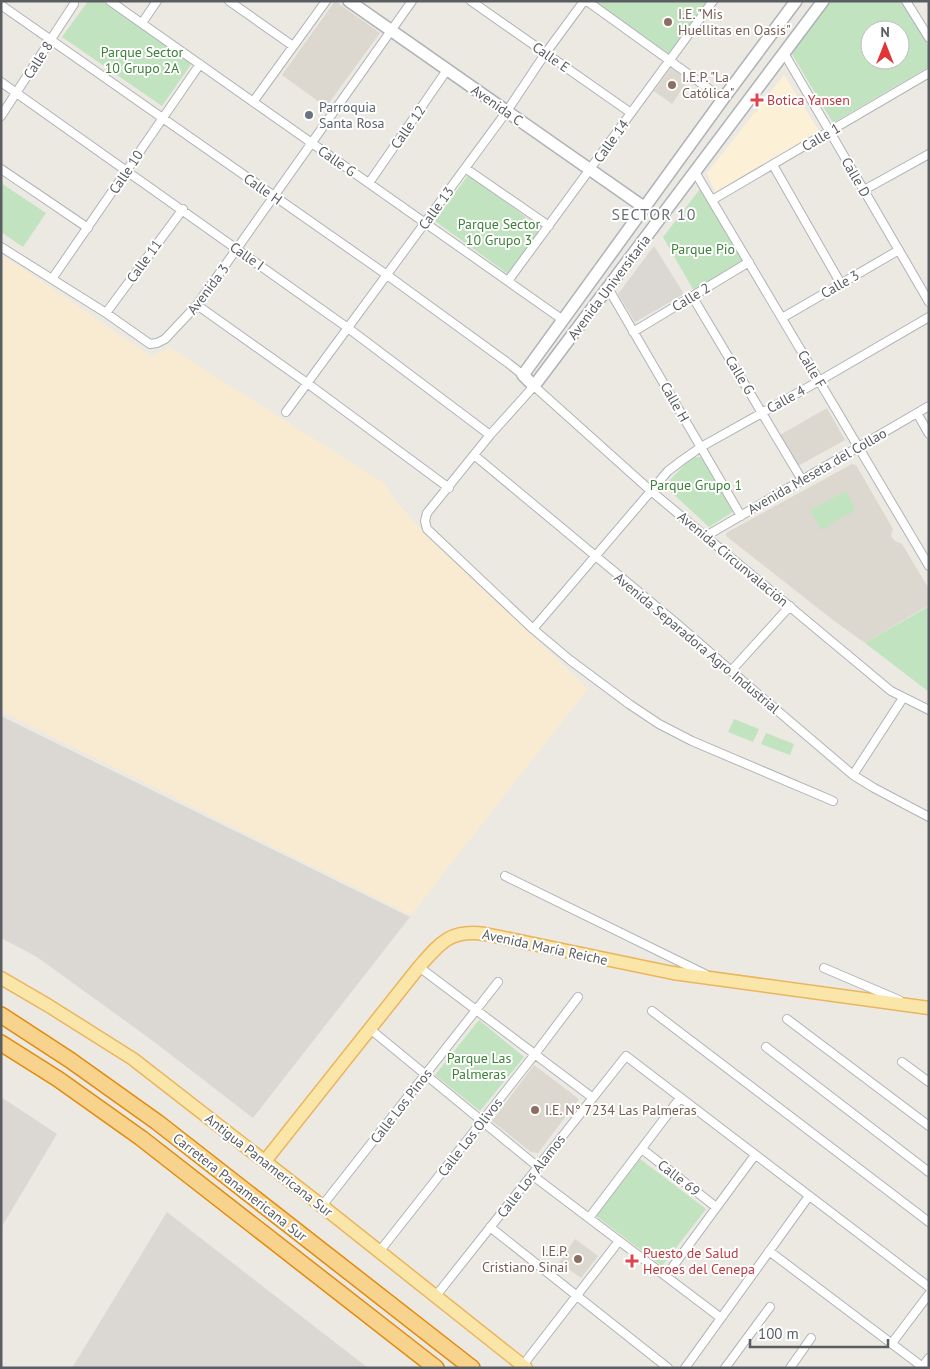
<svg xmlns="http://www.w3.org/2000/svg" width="930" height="1369" font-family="'PT Sans',sans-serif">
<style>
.commercial{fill:#fcf0d7}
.industrial{fill:#dbd8d4}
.education{fill:#dcd8d0}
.green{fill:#c2e3bf;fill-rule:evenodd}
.sand{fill:#f8ebd1}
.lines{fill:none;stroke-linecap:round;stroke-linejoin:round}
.street-casing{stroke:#afb3b7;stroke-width:10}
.secondary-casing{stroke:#aeb2b7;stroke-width:14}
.primary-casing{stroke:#eab55e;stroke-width:15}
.highway-casing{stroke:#e28b0c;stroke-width:18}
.street{stroke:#fff;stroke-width:8}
.secondary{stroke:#fff;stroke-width:11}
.primary{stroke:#fbe6a9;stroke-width:12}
.highway{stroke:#f7d38e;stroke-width:15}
.education-dot{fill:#8d6e63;stroke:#fff;stroke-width:2}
.health-dot{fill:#e0444e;stroke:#fff;stroke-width:2}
.worship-dot{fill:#6b7280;stroke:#fff;stroke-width:2}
.labels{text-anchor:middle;stroke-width:4;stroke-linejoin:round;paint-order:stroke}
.education-label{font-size:14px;fill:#785e54;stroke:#fff;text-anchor:start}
.park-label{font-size:14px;fill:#3c8239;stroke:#fff}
.street-label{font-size:14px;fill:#5a5e62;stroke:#fff}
.health-label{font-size:14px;fill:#be3a42;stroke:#fff;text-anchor:start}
.worship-label{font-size:14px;fill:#5b616d;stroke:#fff;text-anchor:start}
.quarter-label{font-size:16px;letter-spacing:1px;fill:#6b7074;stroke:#fff}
</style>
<rect width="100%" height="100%" fill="#ece9e2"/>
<!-- commercial -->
<path class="commercial" d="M 784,75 L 819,131 L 715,192 L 707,173 Z"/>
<!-- industrial -->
<path class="industrial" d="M 654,246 L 684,294 L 635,322 L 618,294 Z
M 1,716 L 410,917 L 253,1118 L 153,1041 L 37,957 L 1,938 Z
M 1,1097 L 57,1134 L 1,1228 Z
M 167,1212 L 368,1368 L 72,1368 Z"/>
<!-- education -->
<path class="education" d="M 335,1 L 380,33 L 326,107 L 282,75 Z
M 671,68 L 688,80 L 672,104 L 654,91 Z
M 827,408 L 845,440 L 798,466 L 780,435 Z
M 852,464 L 856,465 L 893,529 L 891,536 L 895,541 L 902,544 L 929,589 L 929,605 L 865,643 L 833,620 L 726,536 L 726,533 Z
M 534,1065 L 579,1099 L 538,1153 L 531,1152 L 492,1121 Z
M 575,1239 L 598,1256 L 581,1278 L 559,1262 Z"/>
<!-- green -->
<path class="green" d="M 88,1 L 103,1 L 192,63 L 162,106 L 62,37 Z
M 595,1 L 708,1 L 669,54 Z
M 829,1 L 901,1 L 929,47 L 929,67 L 833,123 L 792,54 L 792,50 ZM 870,30 L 900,30 L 900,60 L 870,60 Z
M 468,175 L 541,228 L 508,274 L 435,221 Z
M 1,183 L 46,213 L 23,247 L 1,232 Z
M 700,189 L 745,260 L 694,291 L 663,237 Z
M 696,457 L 702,457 L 736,510 L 709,527 L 669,490 L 669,481 L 691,458 Z
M 846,491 L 856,510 L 821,530 L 810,510 Z
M 929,606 L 929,692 L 865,643 Z
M 734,719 L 759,729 L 753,742 L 728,732 Z
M 766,733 L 794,744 L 790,755 L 761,744 Z
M 479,1020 L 524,1057 L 480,1111 L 435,1075 Z
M 640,1159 L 706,1209 L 662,1266 L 596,1216 Z"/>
<!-- sand -->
<path class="sand" d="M 1,255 L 39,279 L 152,357 L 169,347 L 384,483 L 393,497 L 419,527 L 588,689 L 411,915 L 1,711 Z"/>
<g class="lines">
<defs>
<path id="street" d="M 110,1 L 563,320
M 229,1 L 293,46
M 471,1 L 631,113
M 587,1 L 723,99
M 906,1 L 929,38
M 1,5 L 387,275 L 508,363 L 523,375
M 142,23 L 157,1
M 784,53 L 929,302
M 1,82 L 348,328 L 490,435
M 253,102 L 326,1
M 1,116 L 74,4
M 773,165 L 841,284
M 465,168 L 549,226
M 1,169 L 88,228
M 695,172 L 929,566
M 369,183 L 447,70
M 864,190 L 929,154
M 712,200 L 929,73
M 1,247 L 106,313 L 150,344 L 157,343 L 165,339 L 197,305 L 412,1
M 52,279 L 200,64
M 508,281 L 713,1
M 608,288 L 741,516
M 692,296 L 802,480
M 197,305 L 307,383 L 449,488
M 106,313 L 183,209
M 782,318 L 899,250
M 633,332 L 749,262
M 286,412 L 507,111 L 545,54 L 584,1
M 917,413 L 929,434
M 474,455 L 675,622 L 752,689 L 853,775 L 874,788 L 929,817
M 706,536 L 929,406
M 533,629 L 651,491 L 668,471 L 681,461 L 701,447 L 819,381 L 929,317
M 731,671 L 790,606
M 853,775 L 903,698
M 833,801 L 692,741 L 659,724 L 629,704 L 570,660 L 533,629 L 427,529 L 425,521 L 427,513 L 490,435 L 534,386 L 651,491 L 891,691 L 929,710
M 505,876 L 705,974
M 419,967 L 593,1098
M 824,968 L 899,1000
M 652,1011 L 929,1222
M 787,1019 L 929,1126
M 370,1029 L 538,1167
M 766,1047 L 929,1172
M 902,1062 L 929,1082
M 642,1149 L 716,1207
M 532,1175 L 721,1318
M 322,1206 L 498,982
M 589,1218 L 680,1098
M 490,1227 L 668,1368
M 769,1251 L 924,1368
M 379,1252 L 535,1054 L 578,997
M 666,1276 L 755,1155
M 435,1297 L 626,1056 L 929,1287
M 892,1343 L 929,1294
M 523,1365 L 619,1241
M 923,1366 L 929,1358
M 685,1368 L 809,1196
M 725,1368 L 770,1307
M 790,1368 L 811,1338"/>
<path id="secondary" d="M 349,1 L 645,208
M 796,1 L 723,99 L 523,375 L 534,386 L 823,1"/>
<path id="primary" d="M 1,978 L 49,1006 L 133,1059 L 322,1206 L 526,1368
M 265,1161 L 419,967 C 440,943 450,929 485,934 L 673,973 L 929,1008"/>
<path id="highway" d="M 1,1015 L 70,1060 L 157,1122 L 472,1368
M 1,1043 L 58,1079 L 141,1138 L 436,1368"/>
</defs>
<!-- street casing -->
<use href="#street" class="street-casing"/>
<!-- secondary casing -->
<use href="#secondary" class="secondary-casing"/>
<!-- primary casing -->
<use href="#primary" class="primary-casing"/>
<!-- highway casing -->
<use href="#highway" class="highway-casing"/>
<!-- street -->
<use href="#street" class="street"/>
<!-- secondary -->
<use href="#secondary" class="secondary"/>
<!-- primary -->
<use href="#primary" class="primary"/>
<!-- highway -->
<use href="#highway" class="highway"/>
</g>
<!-- markers -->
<g class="education-dot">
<circle cx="668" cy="22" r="5"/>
<circle cx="672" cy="85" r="5"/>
<circle cx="535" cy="1110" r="5"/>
<circle cx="578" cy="1259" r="5"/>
</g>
<g class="health-dot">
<path d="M754.5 92.5h5v5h5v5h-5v5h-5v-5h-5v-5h5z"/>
<path d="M629.5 1253.5h5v5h5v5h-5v5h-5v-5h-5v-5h5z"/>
</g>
<circle class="worship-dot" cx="309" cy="115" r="5"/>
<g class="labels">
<!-- education labels -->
<g class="education-label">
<text x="678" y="19">I.E. "Mis<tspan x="678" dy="16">Huellitas en Oasis"</tspan></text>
<text x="682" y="82">I.E.P. "La<tspan x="682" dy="16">Católica"</tspan></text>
<text x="545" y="1115">I.E. N° 7234 Las Palmeras</text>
<text x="568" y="1256" text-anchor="end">I.E.P.<tspan x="568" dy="16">Cristiano Sinai</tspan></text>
</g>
<!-- park labels -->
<g class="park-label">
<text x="142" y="57">Parque Sector<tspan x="142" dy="16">10 Grupo 2A</tspan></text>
<text x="499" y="229">Parque Sector<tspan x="499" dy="16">10 Grupo 3</tspan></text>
<text x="703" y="254">Parque Pio</text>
<text x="696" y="490">Parque Grupo 1</text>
<text x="479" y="1063">Parque Las<tspan x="479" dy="16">Palmeras</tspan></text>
</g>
<!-- street labels -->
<g class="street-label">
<text transform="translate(551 57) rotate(35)" y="5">Calle E</text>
<text transform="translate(38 60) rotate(-57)" y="5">Calle 8</text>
<text transform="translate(497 105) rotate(35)" y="5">Avenida C</text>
<text transform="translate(408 127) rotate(-55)" y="5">Calle 12</text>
<text transform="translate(821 137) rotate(-30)" y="5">Calle 1</text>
<text transform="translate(611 141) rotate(-54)" y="5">Calle 14</text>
<text transform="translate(337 161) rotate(35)" y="5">Calle G</text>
<text transform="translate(126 172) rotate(-56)" y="5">Calle 10</text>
<text transform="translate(856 177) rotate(60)" y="5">Calle D</text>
<text transform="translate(263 189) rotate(35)" y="5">Calle H</text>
<text transform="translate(436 208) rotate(-54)" y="5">Calle 13</text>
<text transform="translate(247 256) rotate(35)" y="5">Calle I</text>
<text transform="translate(144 261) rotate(-54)" y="5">Calle 11</text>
<text transform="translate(840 284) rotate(-30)" y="5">Calle 3</text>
<text transform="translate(609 287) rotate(-53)" y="5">Avenida Universitaria</text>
<text transform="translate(208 289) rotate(-53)" y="5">Avenida 3</text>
<text transform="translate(691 297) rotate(-31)" y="5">Calle 2</text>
<text transform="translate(812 369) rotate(59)" y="5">Calle F</text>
<text transform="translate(740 375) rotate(59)" y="5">Calle G</text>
<text transform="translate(786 399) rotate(-29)" y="5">Calle 4</text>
<text transform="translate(675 402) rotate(60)" y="5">Calle H</text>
<text transform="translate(817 471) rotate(-30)" y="5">Avenida Meseta del Collao</text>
<text transform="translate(733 559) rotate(40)" y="5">Avenida Circunvalación</text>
<text transform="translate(697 643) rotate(40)" y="5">Avenida Separadora Agro Industrial</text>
<text transform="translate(545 947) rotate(12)" y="5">Avenida María Reiche</text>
<text transform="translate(401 1106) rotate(-52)" y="5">Calle Los Pinos</text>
<text transform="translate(470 1137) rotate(-52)" y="5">Calle Los Olivos</text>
<text transform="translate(269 1165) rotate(38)" y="5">Antigua Panamericana Sur</text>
<text transform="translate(531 1176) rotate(-52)" y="5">Calle Los Alamos</text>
<text transform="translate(679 1178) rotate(38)" y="5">Calle 69</text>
<text transform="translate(240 1187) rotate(38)" y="5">Carretera Panamericana Sur</text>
</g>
<!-- health labels -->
<g class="health-label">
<text x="767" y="105">Botica Yansen</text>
<text x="643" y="1258">Puesto de Salud<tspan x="643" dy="16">Heroes del Cenepa</tspan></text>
</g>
<!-- worship labels -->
<g class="worship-label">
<text x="319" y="112">Parroquia<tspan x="319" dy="16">Santa Rosa</tspan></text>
</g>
<!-- quarter labels -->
<g class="quarter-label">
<text x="654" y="220">SECTOR 10</text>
</g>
</g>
<!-- border -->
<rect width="930" height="1369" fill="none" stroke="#5a5e62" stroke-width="5"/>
<!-- north arrow -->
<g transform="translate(885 45)"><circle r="24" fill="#ffffff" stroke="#bdbfc0"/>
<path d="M0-4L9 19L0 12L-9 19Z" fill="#e03437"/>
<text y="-8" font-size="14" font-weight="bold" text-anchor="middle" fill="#5a5e62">N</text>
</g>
<!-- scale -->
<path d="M750 1339v8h138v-8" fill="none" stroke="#5a5e62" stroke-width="2.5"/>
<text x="758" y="1339" font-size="15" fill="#5a5e62" stroke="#ffffff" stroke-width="4" paint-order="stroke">100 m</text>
</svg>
